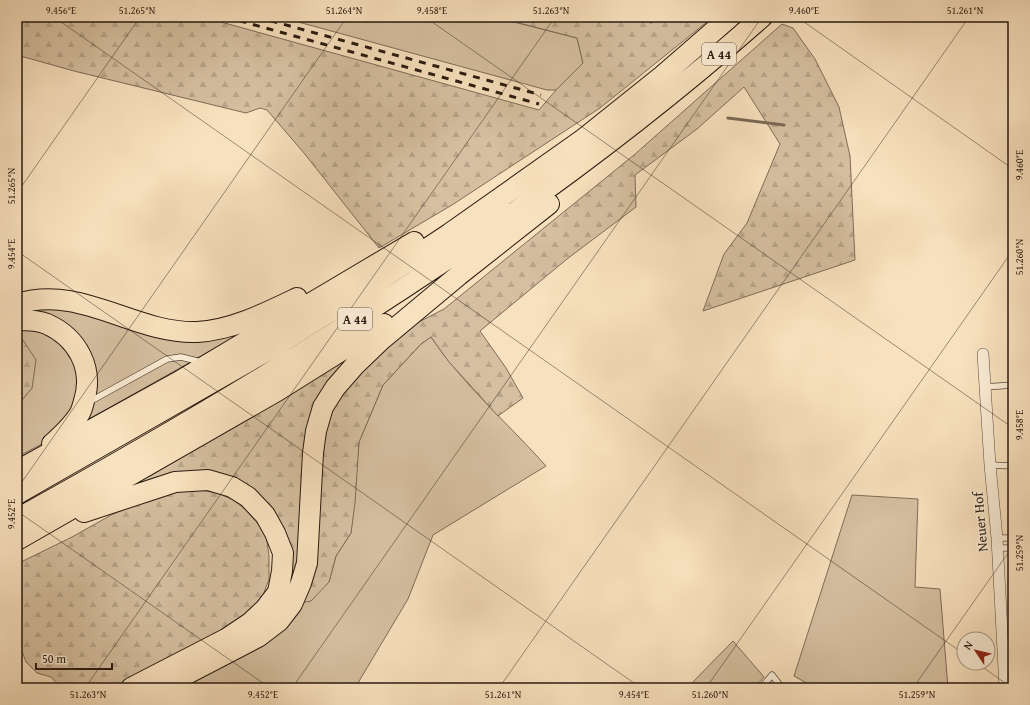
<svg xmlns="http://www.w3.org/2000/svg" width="1030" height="705" font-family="'Gentium Book Plus',serif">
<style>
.grass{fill:#d5bfa0;stroke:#7f6c58}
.forest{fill:url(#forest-firs);stroke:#7f6c58}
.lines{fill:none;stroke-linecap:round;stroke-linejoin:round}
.stream{stroke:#7b6954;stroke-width:3}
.service-casing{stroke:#5d4c3b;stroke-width:7}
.minor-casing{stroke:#5d4c3b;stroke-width:12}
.motorway-casing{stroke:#291a0f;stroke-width:22}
.service{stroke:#faecd5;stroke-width:5.5}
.minor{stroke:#faecd5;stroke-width:11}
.motorway{stroke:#f8e1be;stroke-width:20}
.rail{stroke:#291a0f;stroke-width:3;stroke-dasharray:7 7;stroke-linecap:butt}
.ticks{fill:none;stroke:#291a0f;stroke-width:1;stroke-opacity:0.45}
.labels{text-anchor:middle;stroke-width:3;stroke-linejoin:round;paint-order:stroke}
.shield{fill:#faecd5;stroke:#68594a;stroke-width:1}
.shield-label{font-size:13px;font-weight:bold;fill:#291a0f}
.street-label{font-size:14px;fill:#291a0f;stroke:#faecd5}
.neatline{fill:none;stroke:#291a0f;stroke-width:1.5}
.ticks-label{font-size:10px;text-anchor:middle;fill:#291a0f}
</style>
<defs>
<pattern id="forest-firs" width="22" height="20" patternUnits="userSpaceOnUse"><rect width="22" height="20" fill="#d5bfa0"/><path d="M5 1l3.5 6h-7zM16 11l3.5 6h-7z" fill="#b7a489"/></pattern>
</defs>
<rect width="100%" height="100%" fill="#f8e1be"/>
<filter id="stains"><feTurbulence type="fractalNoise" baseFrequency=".005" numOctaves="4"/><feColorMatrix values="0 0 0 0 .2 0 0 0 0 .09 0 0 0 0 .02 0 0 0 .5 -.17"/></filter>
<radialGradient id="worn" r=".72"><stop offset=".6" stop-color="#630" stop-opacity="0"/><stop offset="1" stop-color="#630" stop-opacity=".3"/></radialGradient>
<!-- grass -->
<path class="grass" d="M 280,17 L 494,17 L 577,38 L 583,63 L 556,90 L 547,90 Z
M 40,306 L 239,330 L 235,337 L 75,427 L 87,351 L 17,316 Z
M 17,328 L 37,328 L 58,339 L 69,350 L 79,371 L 78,390 L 74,408 L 61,428 L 40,445 L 17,457 L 17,406 L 32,388 L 23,340 L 17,336 Z
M 431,337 C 463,385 508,423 546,466 L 433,535 L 408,599 L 355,688 L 172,688 L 300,603 L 329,582 L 336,556 L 351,533 L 359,442 L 383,385 L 421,344 Z
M 852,495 L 918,499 L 915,587 L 940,589 L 948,688 L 815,688 L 794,676 Z
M 733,641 L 764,677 L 754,688 L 687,688 Z"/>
<!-- forest -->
<path class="forest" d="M 17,17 L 203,17 L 539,110 L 556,90 L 583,63 L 577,38 L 496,17 L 713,17 L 600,108 L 452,205 L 379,248 L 304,153 L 267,110 L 260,108 L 246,113 L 74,71 L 17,55 Z
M 782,24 L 793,28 L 815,59 L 839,107 L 850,156 L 855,260 L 703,311 L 724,254 L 747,223 L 780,144 L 744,87 L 697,129 L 635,175 L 636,207 L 567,259 L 480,331 L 506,368 L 523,398 L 498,416 L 449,362 L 431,337 L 421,344 L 383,385 L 359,442 L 355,503 L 351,533 L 336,556 L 329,582 L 311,601 L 300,603 L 262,623 L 287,552 L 282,525 L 266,504 L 248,485 L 142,485 L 138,481 L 345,360 L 444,309 L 634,155 Z
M 17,336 L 23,340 L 36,360 L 32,388 L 17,406 Z
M 199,490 L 218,493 L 233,500 L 245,509 L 266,533 L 269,556 L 269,579 L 261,601 L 229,633 L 119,688 L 61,688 L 51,677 L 37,673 L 26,662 L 17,638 L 17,571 L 21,562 L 72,537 L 113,514 L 145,501 L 176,492 Z"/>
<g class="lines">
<!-- stream -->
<path class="stream" d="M 647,17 L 651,22
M 728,118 L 784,125"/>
<defs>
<path id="service" d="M 985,387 L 1013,385
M 89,402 L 167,359 L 181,357 L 201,362
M 990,465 L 1013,466
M 997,538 L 1013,538
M 998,548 L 1013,548
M 761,688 L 772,675 L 782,688"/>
<path id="minor" d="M 983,354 L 990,465 L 997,538 L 1005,688"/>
<path id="motorway" d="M 17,304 C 81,284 134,334 197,332 C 232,330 266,313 297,298
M 17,320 C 26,320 38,320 47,324 C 78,338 94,369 84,401 C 83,405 82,409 80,413 C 73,425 62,435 52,444
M 17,471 L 178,382 L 414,242
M 17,494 L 272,348 L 360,293 L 449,234 L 582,140 L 662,76 L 730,17
M 84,512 L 175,482 L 208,480 L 232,487 L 248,497 L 265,515 L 275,533 L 283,553 L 282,571 L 278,592 L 265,609 L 250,623 L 226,639 L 131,688
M 17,519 C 279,374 537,216 762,17
M 17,540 L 277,391 L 384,324
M 160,688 L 258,637 L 279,621 L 292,604 L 301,583 L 307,563 L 313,453 L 316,431 L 323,407 L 335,388 L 355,365 L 381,340 L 459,275 L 549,204"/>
</defs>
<!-- service casing -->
<use href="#service" class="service-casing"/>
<!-- minor casing -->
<use href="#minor" class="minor-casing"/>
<!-- motorway casing -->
<use href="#motorway" class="motorway-casing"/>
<!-- service -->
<use href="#service" class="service"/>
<!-- minor -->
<use href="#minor" class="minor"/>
<!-- motorway -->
<use href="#motorway" class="motorway"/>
<!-- rail -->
<path class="rail" d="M 226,17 L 539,104
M 257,17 L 541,95"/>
</g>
<!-- ticks -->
<path class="ticks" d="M 54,17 L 964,654M 425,17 L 1013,428M 797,17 L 1013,169M 17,193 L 140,17M 17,251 L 641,688M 17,489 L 347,17M 17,511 L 270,688M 977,663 L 1012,688M 85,688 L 555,17M 292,688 L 762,17M 499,688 L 969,17M 706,688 L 1013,250M 913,688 L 1013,546"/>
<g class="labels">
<!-- shield labels -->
<g class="shield">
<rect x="702" y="43" width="34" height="22" rx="3"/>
<rect x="338" y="308" width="34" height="22" rx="3"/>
</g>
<g class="shield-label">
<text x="719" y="59">A 44</text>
<text x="355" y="324">A 44</text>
</g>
<!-- street labels -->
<g class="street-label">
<text transform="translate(980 522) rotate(-95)" y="5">Neuer Hof</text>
</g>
</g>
<!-- margin -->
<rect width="1030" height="705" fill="none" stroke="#f8e1be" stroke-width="44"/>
<!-- north arrow -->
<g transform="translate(976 651) rotate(305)"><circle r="19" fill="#faecd5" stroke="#a69886"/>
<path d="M0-3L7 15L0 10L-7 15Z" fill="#8f2418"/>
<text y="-6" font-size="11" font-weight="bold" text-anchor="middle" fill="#291a0f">N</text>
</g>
<!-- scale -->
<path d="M36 663v6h76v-6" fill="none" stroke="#291a0f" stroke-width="2"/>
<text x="42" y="663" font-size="12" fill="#291a0f" stroke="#faecd5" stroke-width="3" paint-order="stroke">50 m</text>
<rect x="22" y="22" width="986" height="661" class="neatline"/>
<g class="ticks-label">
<text x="61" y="14">9.456°E</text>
<text x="137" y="14">51.265°N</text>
<text x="344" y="14">51.264°N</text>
<text x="432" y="14">9.458°E</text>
<text x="551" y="14">51.263°N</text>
<text x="804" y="14">9.460°E</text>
<text x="965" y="14">51.261°N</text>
<text transform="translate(1019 165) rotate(-90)" y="4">9.460°E</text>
<text transform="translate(11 186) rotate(-90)" y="4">51.265°N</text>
<text transform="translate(11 254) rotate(-90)" y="4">9.454°E</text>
<text transform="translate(1019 257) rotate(-90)" y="4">51.260°N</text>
<text transform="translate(1019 425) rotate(-90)" y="4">9.458°E</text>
<text transform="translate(11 514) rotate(-90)" y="4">9.452°E</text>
<text transform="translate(1019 553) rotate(-90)" y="4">51.259°N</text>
<text x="88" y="698">51.263°N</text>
<text x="263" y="698">9.452°E</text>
<text x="503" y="698">51.261°N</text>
<text x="634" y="698">9.454°E</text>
<text x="710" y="698">51.260°N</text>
<text x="917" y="698">51.259°N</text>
</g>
<rect width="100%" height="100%" filter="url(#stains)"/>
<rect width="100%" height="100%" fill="url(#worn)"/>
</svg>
